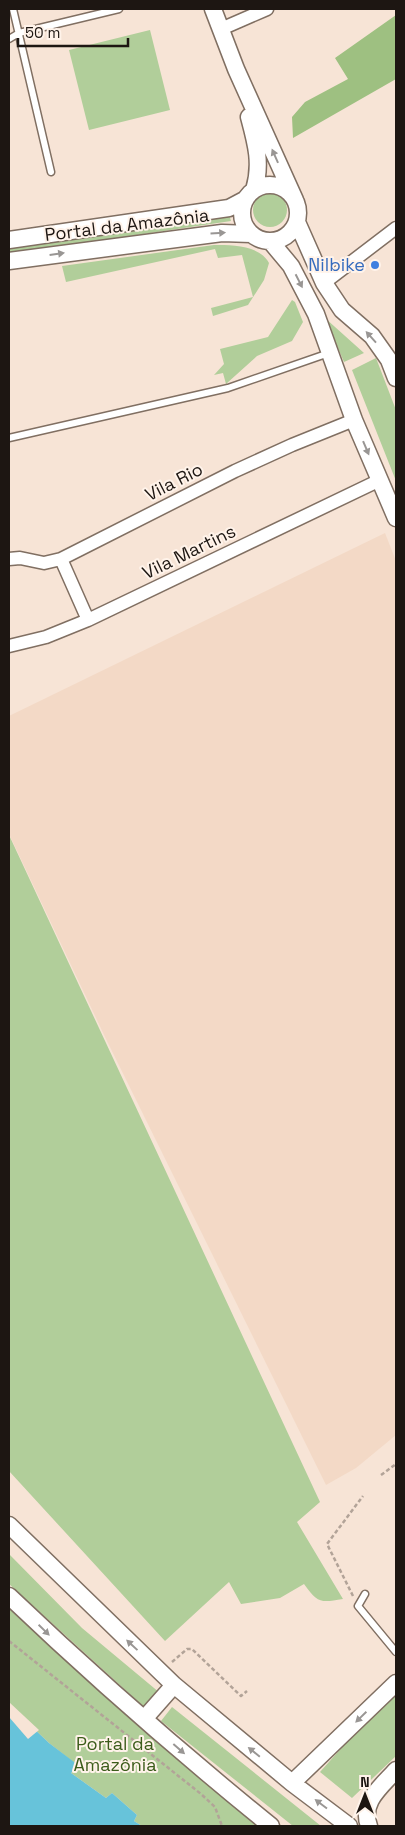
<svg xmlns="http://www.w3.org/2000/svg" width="405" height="1835" font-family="'Space Grotesk',sans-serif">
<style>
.built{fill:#f3d9c6}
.green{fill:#b1ce9a}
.forest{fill:#9ec081}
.water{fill:#67c3da}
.pier{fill:#f7e4d6}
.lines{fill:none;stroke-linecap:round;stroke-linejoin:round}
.service-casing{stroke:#806f62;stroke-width:9}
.minor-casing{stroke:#806f62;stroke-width:15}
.tertiary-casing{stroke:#806f62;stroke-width:19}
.path{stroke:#b2a398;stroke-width:2.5;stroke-dasharray:4 2.5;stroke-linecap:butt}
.service{stroke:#fff;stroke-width:6}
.minor{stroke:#fff;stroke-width:12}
.tertiary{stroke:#fff;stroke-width:16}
.oneway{fill:#999694}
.shop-dot{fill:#3f7fe0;stroke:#fff3ea;stroke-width:2}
.labels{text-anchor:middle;stroke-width:4;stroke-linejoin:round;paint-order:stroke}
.street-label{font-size:18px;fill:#1d1612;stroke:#fff3ea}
.shop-label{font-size:18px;fill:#366cbe;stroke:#fff3ea;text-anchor:end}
.park-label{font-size:18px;fill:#3c5c1b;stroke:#fff3ea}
</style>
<rect width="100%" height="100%" fill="#f7e4d6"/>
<!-- built -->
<path class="built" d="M 385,533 L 396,561 L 396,1435 L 356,1468 L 326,1485 L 105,1037 L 9,834 L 9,716 Z"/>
<!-- green -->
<path class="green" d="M 150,30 L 170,110 L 89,130 L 69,50 Z
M253 210a17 17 0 1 1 34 0a17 17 0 1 1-34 0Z
M 229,214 L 231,221 L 9,254 L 9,246 Z
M 214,245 C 232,245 259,245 269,263 L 264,280 L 248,305 L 213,316 L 211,308 L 253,297 L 242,255 L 218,258 L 215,249 L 66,282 L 62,266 Z
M 292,300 L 295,302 L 303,322 L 292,341 L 257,356 L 226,384 L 223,373 L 214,375 L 224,364 L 220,349 L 268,337 Z
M 325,318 L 364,353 L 344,362 Z
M 376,358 L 396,410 L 396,481 L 352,370 Z
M 9,835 L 320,1502 L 297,1522 L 343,1599 C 320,1603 318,1603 304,1584 L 280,1598 L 241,1604 L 229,1582 L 165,1641 L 9,1471 Z
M 9,1554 L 82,1628 L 160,1693 L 145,1708 L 9,1584 Z
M 9,1603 C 88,1683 175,1754 262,1826 L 142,1826 L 134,1821 L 137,1815 L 112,1793 L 106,1798 L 71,1773 L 77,1765 L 49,1743 L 9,1705 Z
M 396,1687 L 396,1756 L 352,1798 L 320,1772 Z
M 172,1707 L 321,1826 L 293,1826 L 161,1721 Z"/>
<!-- forest -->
<path class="forest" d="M 396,15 L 396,79 L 293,138 L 292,117 L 305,102 L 348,79 L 335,58 Z"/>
<!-- water -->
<path class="water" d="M 9,1705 L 49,1743 L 78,1765 L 71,1773 L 106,1798 L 112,1793 L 137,1815 L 134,1821 L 142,1826 L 9,1826 Z"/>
<!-- pier -->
<path class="pier" d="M 9,1702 L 39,1730 L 28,1739 L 9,1717 Z"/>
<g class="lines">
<defs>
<path id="service" d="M 13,9 L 51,172
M 9,39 L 19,33 L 119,9
M 9,438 L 228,388 L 329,353
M 365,1594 L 358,1606 L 396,1652"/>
<path id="minor" d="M 221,29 L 267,9
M 324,283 L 396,228
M 9,559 L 20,558 L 44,563 L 61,559 L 235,471 L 292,445 L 354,420
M 61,559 L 88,620
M 9,646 L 46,637 L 88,620 L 380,480"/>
<path id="tertiary" d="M 213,9 L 236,69 L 295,200
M 249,117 C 256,143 262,164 254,190
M242 213a28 28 0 1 1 56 0a28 28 0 1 1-56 0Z
M 297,222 L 324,283 L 342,310 L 372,336 L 389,360 L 396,378
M 9,240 L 229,208 L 246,199
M 271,242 L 291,266 L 316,314 L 354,420 L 396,518
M 9,261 L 222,233 L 251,234
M 9,1525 L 174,1685 L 292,1783 L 349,1826
M 9,1596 C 93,1676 181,1753 271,1826
M 144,1719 L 174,1685
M 292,1783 L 396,1683
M 369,1826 C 360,1802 381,1787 396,1770"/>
</defs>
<!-- service casing -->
<use href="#service" class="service-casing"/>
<!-- minor casing -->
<use href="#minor" class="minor-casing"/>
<!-- tertiary casing -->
<use href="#tertiary" class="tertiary-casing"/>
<!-- path -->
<path class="path" d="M 381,1475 L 396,1464
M 353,1596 L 327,1544 L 363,1496
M 9,1641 L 201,1794 L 215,1807 L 222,1826
M 172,1662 L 187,1649 L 192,1649 L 241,1696 L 247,1691"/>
<!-- service -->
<use href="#service" class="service"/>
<!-- minor -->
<use href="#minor" class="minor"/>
<!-- tertiary -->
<use href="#tertiary" class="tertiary"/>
</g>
<!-- one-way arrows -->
<defs><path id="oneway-solid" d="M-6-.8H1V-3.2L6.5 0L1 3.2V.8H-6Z" transform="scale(1.25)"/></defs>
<g class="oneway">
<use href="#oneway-solid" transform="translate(275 156) rotate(-114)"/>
<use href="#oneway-solid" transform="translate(218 233) rotate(-4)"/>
<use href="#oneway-solid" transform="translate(57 254) rotate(-8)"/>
<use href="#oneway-solid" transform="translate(299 281) rotate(63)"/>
<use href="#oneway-solid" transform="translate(371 337) rotate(-132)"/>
<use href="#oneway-solid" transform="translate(366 448) rotate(67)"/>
<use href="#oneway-solid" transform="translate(44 1630) rotate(44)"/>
<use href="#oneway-solid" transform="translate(132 1645) rotate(-137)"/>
<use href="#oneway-solid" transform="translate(361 1717) rotate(136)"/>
<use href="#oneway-solid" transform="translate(179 1749) rotate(41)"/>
<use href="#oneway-solid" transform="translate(254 1752) rotate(-141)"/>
<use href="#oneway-solid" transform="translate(321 1804) rotate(-143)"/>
</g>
<!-- markers -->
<circle class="shop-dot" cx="375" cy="265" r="5"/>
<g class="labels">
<!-- street labels -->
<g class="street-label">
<text transform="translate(127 225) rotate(-7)" y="6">Portal da Amazônia</text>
<text transform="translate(174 482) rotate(-27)" y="6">Vila Rio</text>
<text transform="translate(189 552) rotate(-26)" y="6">Vila Martins</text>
</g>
<!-- shop labels -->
<g class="shop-label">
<text x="365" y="271">Nilbike</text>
</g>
<!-- park labels -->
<g class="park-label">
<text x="115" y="1750">Portal da<tspan x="115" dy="21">Amazônia</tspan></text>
</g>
</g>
<!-- border -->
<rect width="405" height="1835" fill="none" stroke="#1d1612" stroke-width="20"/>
<!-- north arrow -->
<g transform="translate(365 1795)" stroke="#fff3ea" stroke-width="4" paint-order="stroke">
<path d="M0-4L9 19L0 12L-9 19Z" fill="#1d1612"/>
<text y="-8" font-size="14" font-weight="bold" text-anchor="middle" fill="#1d1612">N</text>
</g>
<!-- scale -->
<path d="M18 38v8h110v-8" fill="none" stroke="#1d1612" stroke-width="2.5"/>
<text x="25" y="38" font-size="15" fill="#1d1612" stroke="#fff3ea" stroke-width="4" paint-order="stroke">50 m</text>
</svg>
